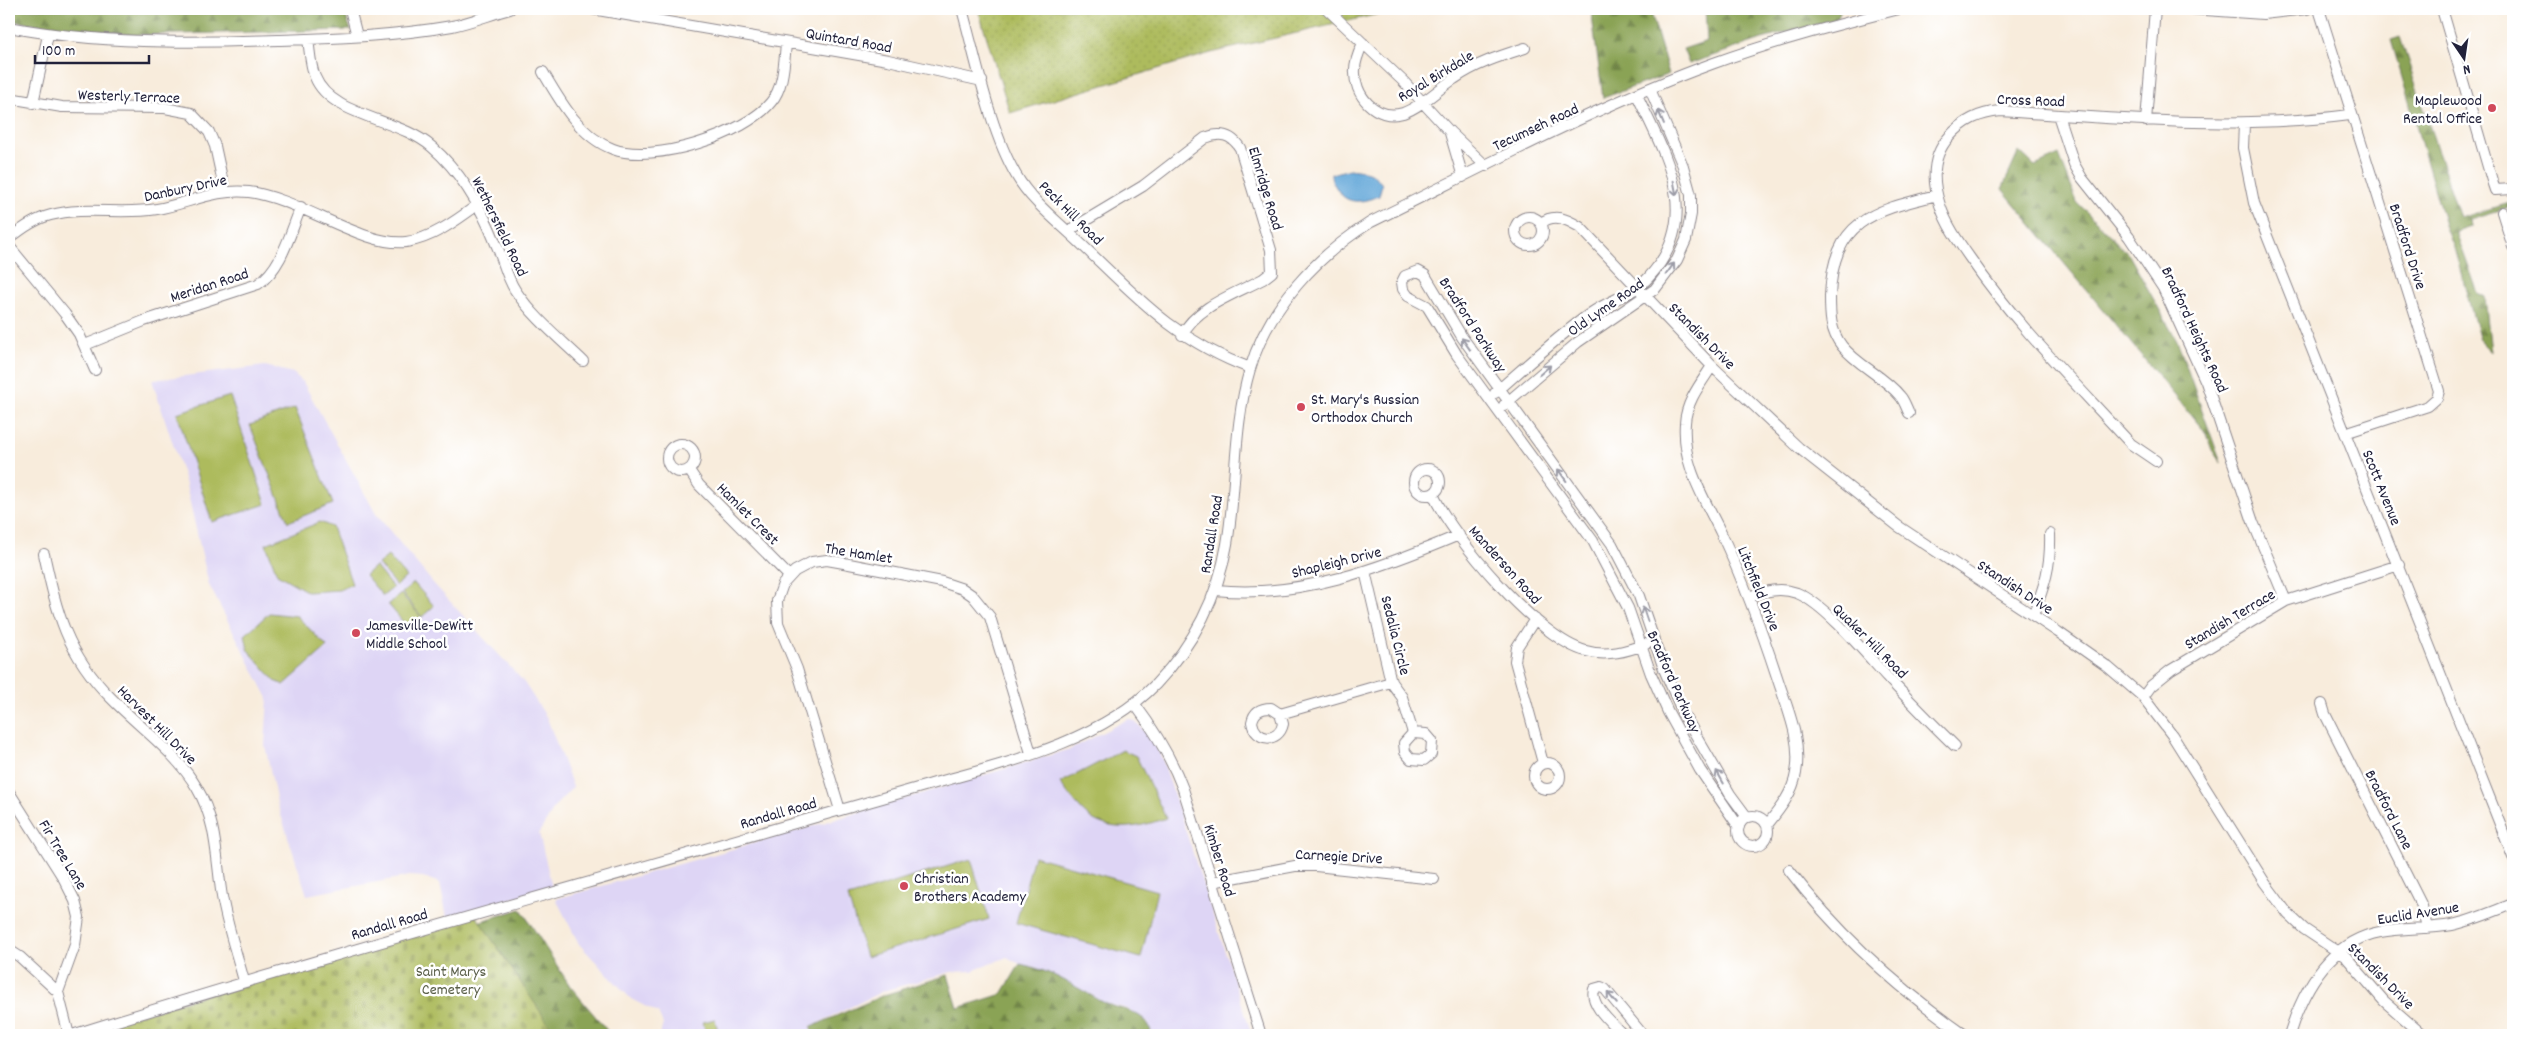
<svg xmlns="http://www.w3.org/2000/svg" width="2522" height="1044" font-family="Dekko,sans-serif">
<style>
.built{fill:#ded5f5}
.grass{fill:url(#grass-dots);stroke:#686e4c}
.forest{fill:url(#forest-firs);stroke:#566248}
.cemetery{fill:url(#cemetery-stones);stroke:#686e4c}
.pitch{fill:#adbb5d;stroke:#686e4c}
.water{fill:#65a8d9;stroke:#44658a}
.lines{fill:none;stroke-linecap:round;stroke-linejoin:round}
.minor-casing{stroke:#8d878c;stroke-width:12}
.minor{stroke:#fff;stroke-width:10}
.oneway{stroke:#9c9ca7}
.poi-dot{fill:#d1495b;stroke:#fff;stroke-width:2}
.labels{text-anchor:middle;stroke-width:5;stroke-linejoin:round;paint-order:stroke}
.street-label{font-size:16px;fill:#22223b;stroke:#fff}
.poi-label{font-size:16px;fill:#22223b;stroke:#fff;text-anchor:start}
.park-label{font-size:16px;fill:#5a5f49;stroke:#fff}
</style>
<defs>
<pattern id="grass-dots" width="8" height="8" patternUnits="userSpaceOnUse" patternTransform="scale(1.25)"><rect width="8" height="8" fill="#adbb5d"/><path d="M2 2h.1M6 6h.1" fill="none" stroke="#95a052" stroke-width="1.8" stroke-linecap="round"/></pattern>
<pattern id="forest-firs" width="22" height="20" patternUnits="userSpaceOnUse" patternTransform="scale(1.25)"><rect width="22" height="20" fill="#8aa354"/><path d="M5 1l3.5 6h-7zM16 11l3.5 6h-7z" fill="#708447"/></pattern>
<pattern id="cemetery-stones" width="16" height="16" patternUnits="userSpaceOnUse" patternTransform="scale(1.25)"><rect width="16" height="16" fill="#adbb5d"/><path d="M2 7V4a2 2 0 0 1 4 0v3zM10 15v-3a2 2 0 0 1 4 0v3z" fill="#95a052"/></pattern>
</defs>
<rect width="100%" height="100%" fill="#fff"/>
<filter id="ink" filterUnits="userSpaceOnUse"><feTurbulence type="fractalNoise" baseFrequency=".02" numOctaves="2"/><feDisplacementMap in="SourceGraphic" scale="10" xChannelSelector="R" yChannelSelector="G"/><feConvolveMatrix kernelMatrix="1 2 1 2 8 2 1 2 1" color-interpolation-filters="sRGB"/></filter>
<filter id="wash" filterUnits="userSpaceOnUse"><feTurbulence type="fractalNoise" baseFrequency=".0096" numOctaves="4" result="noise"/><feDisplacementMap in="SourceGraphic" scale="20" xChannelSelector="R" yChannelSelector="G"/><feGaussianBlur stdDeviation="1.12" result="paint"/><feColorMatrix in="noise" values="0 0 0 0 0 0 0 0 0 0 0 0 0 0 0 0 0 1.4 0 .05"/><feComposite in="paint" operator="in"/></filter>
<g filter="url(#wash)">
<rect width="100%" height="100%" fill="#f8ecdc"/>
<!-- built -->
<path class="built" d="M 265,366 L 293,373 L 303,382 L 376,514 L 433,583 L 523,681 L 547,718 L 573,787 L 556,805 L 539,833 L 552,887 L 447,917 L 440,883 L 423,877 L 410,876 L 307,895 L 277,803 L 265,745 L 268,698 L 209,585 L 185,481 L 152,380 Z
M 1128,719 L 1135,721 L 1153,740 L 1163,761 L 1252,1035 L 1152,1035 L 1148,1022 L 1128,1009 L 1102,1002 L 1092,995 L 1035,967 L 1020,964 L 1007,957 L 972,971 L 951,972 L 883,991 L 810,1027 L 812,1035 L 660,1035 L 663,1024 L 658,1013 L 631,999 L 579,944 L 556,899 L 786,834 L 1071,749 Z"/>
<!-- grass -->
<path class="grass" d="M 978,9 L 1400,9 L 1211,53 L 1010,113 Z"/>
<!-- forest -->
<path class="forest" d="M 12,9 L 343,9 L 351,30 L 135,35 L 9,21 L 9,11 Z
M 1591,9 L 1650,9 L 1669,74 L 1603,98 Z
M 1705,9 L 1841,9 L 1837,19 L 1762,39 L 1689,64 L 1683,49 L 1707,41 Z
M 2400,37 L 2460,218 L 2513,202 L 2513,206 L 2470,219 L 2471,227 L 2456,232 L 2478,293 L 2485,297 L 2491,352 L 2480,341 L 2454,248 L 2445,225 L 2391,40 Z
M 2019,151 L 2035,166 L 2059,155 L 2077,202 L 2129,255 L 2178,343 L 2221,463 L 2212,450 L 2206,433 L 2002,189 Z
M 521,909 L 570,986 L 611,1035 L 443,1035 L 321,969 Z
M 1020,964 C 1051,970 1074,986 1101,1001 C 1116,1010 1131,1007 1146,1021 C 1149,1025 1151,1031 1152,1035 L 813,1035 L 811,1027 L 884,995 L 948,975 L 958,1008 L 1002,994 Z"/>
<!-- cemetery -->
<path class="cemetery" d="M 475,914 L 556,1035 L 72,1035 Z"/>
<!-- pitch -->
<path class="pitch" d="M 230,396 L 266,504 L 212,522 L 177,413 Z
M 295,408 L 333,504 L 288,522 L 250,425 Z
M 320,522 L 332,527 L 352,584 L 339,590 L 308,592 L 277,574 L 266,544 Z
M 388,556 L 406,577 L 396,586 L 378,564 Z
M 375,566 L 393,588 L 383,596 L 365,575 Z
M 414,583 L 434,606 L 422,617 L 402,593 Z
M 401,594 L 421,617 L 408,628 L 388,604 Z
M 269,613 L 297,616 L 327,647 L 284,685 L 275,681 L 248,650 L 245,635 Z
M 1123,750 L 1136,756 L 1166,818 C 1144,826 1117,833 1094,820 C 1081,813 1069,794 1060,783 Z
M 1034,856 L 1157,891 L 1141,958 L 1016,923 Z
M 971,859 L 989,919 L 866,957 L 848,897 Z
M 715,1019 L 719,1035 L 706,1035 L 703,1022 Z"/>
<!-- water -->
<path class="water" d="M 1350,169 C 1370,172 1370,170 1382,184 L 1379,196 C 1363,202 1347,206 1337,189 C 1334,184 1331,180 1331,174 Z"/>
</g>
<g filter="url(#ink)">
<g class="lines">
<defs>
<path id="minor" d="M 350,9 L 357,36
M 592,9 L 888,60 L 982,81
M 962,9 C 976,59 990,131 1016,175 C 1030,200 1057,221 1078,241 C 1135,295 1174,340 1250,368
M 1327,9 L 1404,82 L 1450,132 L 1486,166
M 2191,9 L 2263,14 L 2307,9
M 2319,9 L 2439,391 L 2437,398 L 2428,406 L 2345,433
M 2442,9 L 2493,184 L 2495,190 L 2513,189
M 9,27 C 98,44 187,43 278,40 C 335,38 395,36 452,26 C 472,22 491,14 510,9
M 308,39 C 310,52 310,65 315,77 C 331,117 399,118 432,147 C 461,172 482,209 496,244 C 503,259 506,276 515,290 C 532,316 560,339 583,361
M 1363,43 C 1359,52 1355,60 1355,69 C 1353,95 1376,121 1403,113 C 1421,107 1438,89 1454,79 C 1475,64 1500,56 1525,48
M 543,72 C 560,101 580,137 613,149 C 653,164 745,135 771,102 C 784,87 784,62 786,44
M 9,98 L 62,107 L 165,108 L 191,113 L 209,132 L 215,146 L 225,192
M 33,103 L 48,35
M 2058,115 L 2074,164 L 2082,178 L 2129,237 L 2163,288 L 2206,382 L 2253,522 L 2286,601
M 2146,121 L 2155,9
M 2244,124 L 2243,148 L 2254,203 L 2513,857
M 1450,133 L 1463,177
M 2502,212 L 2513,247
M1515 231a14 14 0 1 1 28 0a14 14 0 1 1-28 0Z
M 1541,223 C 1555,213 1566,219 1580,227 L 1712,366 L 1799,448 L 1898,526 L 2058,632 L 2108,667 L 2143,697 L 2172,735 L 2265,883 L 2288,914 L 2304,929 L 2346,957 L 2384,1001 L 2423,1035
M 1068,231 L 1143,186 L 1205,138 C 1220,132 1231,134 1240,148 L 1271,250 L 1272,272 L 1263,279 C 1235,294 1197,306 1182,335
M 9,239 C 21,229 35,219 51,215 C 85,206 122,215 157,209 C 187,204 217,188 249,192 C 299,198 363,247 406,242 C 431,239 457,220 476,206
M 9,246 L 65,314 L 79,334 L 95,370
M 85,345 L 144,321 L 258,284 C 282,268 290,233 301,207
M 1712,366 C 1701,383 1686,402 1685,423 C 1682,465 1703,496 1721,533 C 1743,580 1761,628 1777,677 C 1787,708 1802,740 1796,773 C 1793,793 1779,810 1767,825
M 1495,393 C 1526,366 1558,336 1591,313 C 1610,300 1634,294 1649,277 C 1704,217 1665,155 1637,95
M 1504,405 L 1578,342 L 1655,289 L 1677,260 L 1686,240 L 1691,214 L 1691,195 L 1683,166 L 1650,89
M 1909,413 C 1906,407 1904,400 1900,396 C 1884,376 1858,366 1842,346 C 1830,331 1830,314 1830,296 C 1833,220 1873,211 1937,195
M667 458a14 14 0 1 1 28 0a14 14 0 1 1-28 0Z
M 2156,461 L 2131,444 C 2076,384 2016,325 1970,258 C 1958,241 1946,224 1940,205 C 1932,181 1931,157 1949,137 C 1964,120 1979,113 2001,111 C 2118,119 2234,130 2350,115
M1414 482a13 13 0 1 1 26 0a13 13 0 1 1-26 0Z
M 689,470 L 699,485 L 789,576
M 1433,494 C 1452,538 1540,640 1586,651 C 1607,657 1627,651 1646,644
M 44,554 C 57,613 66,653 111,698 C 140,728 176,752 197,788 C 216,820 216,854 221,890 C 225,920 236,951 244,981
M 1365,571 L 1391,682 L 1402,697 L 1413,733 L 1404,743 L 1405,752 L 1411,759 L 1424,760 L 1431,754 L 1432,741 L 1426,734 L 1413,733
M 1216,590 C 1300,599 1383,567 1459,535
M 1749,597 C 1765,591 1780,587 1797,593 C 1825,604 1867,655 1888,678 C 1910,701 1932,724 1955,746
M 2033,615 C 2045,585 2051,566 2050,534
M 1535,619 L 1517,647 L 1515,661 L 1543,763
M 2143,697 L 2151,686 L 2171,670 L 2286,601 L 2399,565
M 1134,703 C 1155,731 1171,757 1183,789 L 1261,1035
M 2322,704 L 2325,714 L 2422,906 L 2427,928
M 1280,714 L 1283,724 C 1279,743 1255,742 1252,722 C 1254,712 1260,708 1271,708 L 1280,714 L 1391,682
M1534 776a13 13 0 1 1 26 0a13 13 0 1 1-26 0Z
M 9,792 L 64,879 L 75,901 L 79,917 L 75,945 L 58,992
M 840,810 L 797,669 L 778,623 L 777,601 L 783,584 L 795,571 L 812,562 L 827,560 L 844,563 L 942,582 L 963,589 L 973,596 L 990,617 L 1031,753
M1738 831a15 15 0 1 1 30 0a15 15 0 1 1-30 0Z
M 1739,827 L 1700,770 L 1668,712 L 1651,674 L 1628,608 L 1593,541 L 1457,355 L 1427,306 L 1408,296 L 1403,289 L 1402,282 L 1405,276 L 1418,271 L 1425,275 L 1462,337 L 1612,544 L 1639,596 L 1664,669 L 1683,713 L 1730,794 L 1747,817
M 1789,870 C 1838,934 1899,989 1965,1035
M 1212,882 L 1295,866 L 1316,866 L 1434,879
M 9,950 L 20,957 L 58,992 L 69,1035
M 72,1035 C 305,962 540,897 774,829 C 825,814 877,800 928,785 C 1003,764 1100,742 1156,684 C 1193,645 1218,597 1227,544 C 1237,486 1233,426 1250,369 C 1268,307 1318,255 1371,222 C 1483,167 1596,106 1714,63 C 1774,41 1837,25 1899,9
M 1623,1035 C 1613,1024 1589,1005 1594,989 L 1601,987 L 1605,989 L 1643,1035
M 2289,1035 C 2303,990 2329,942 2380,932 C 2404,928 2428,929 2452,925 C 2472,921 2494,911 2513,904"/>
</defs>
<!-- minor casing -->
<use href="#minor" class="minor-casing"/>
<!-- minor -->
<use href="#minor" class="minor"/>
</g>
<!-- one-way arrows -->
<defs><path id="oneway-shaft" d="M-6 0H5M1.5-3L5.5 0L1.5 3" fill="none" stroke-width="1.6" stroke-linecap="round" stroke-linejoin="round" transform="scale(1.25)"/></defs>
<g class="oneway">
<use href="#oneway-shaft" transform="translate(1661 117) rotate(-113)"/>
<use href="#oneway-shaft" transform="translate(1675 188) rotate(79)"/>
<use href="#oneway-shaft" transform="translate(1670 269) rotate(-54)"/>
<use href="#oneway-shaft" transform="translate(1466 344) rotate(-125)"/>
<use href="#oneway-shaft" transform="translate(1545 370) rotate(-41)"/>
<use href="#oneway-shaft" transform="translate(1562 475) rotate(-126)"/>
<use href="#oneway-shaft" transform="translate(1645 614) rotate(-109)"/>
<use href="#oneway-shaft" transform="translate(1720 777) rotate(-120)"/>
<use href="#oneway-shaft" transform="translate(1612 998) rotate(-130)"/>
</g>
</g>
<!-- markers -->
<g class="poi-dot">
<circle cx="2492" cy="108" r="5"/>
<circle cx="1301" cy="407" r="5"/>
<circle cx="356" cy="633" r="5"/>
<circle cx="904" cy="886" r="5"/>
</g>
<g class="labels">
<!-- street labels -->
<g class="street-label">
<text transform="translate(849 39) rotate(10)" y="6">Quintard Road</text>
<text transform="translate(1435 75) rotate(-31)" y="6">Royal Birkdale</text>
<text transform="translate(129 95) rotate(2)" y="6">Westerly Terrace</text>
<text transform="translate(2031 99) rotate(2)" y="6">Cross Road</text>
<text transform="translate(1535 126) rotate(-25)" y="6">Tecumseh Road</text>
<text transform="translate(185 187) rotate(-12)" y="6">Danbury Drive</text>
<text transform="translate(1267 188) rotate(73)" y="6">Elmridge Road</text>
<text transform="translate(1072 212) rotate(45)" y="6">Peck Hill Road</text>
<text transform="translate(501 226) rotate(64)" y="6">Wethersfield Road</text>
<text transform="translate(2409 246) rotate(72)" y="6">Bradford Drive</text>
<text transform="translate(209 284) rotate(-18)" y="6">Meridan Road</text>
<text transform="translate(1605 306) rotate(-35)" y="6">Old Lyme Road</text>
<text transform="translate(1474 324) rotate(57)" y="6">Bradford Parkway</text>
<text transform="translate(2196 329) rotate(65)" y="6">Bradford Heights Road</text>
<text transform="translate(1703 335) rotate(45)" y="6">Standish Drive</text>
<text transform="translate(2383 487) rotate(68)" y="6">Scott Avenue</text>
<text transform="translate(749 513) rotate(45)" y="6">Hamlet Crest</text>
<text transform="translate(1210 534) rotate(-81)" y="6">Randall Road</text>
<text transform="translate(859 552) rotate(9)" y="6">The Hamlet</text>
<text transform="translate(1336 561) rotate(-14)" y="6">Shapleigh Drive</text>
<text transform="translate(1506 564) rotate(48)" y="6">Manderson Road</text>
<text transform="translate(2016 586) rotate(33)" y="6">Standish Drive</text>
<text transform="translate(1760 588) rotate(68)" y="6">Litchfield Drive</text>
<text transform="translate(2229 618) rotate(-31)" y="6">Standish Terrace</text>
<text transform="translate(1397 635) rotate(76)" y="6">Sedalia Circle</text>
<text transform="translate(1871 640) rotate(45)" y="6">Quaker Hill Road</text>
<text transform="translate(1675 681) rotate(66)" y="6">Bradford Parkway</text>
<text transform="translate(158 724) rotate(45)" y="6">Harvest Hill Drive</text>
<text transform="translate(2390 809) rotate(63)" y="6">Bradford Lane</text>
<text transform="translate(778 812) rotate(-16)" y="6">Randall Road</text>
<text transform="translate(64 854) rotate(59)" y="6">Fir Tree Lane</text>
<text transform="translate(1339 855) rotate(3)" y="6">Carnegie Drive</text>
<text transform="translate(1221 860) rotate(73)" y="6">Kimber Road</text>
<text transform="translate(2418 912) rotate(-9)" y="6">Euclid Avenue</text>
<text transform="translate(389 923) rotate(-16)" y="6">Randall Road</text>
<text transform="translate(2382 975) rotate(45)" y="6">Standish Drive</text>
</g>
<!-- poi labels -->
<g class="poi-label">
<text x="2482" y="105" text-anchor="end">Maplewood<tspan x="2482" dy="18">Rental Office</tspan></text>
<text x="1311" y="404">St. Mary's Russian<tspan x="1311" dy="18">Orthodox Church</tspan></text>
<text x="366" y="630">Jamesville-DeWitt<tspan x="366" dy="18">Middle School</tspan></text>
<text x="914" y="883">Christian<tspan x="914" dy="18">Brothers Academy</tspan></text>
</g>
<!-- park labels -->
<g class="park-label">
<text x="451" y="976">Saint Marys<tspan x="451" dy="18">Cemetery</tspan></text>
</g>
</g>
<!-- margin -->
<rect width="2522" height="1044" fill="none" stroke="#fff" stroke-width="30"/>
<!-- north arrow -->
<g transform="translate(2464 58) rotate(167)" stroke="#ffffff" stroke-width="4" paint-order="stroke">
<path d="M0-4L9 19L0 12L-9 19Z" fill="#22223b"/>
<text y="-8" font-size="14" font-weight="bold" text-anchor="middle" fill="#22223b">N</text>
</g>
<!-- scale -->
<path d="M35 55v8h114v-8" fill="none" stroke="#22223b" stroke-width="2.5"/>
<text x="42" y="55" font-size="15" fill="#22223b" stroke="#ffffff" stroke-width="4" paint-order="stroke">100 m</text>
</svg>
